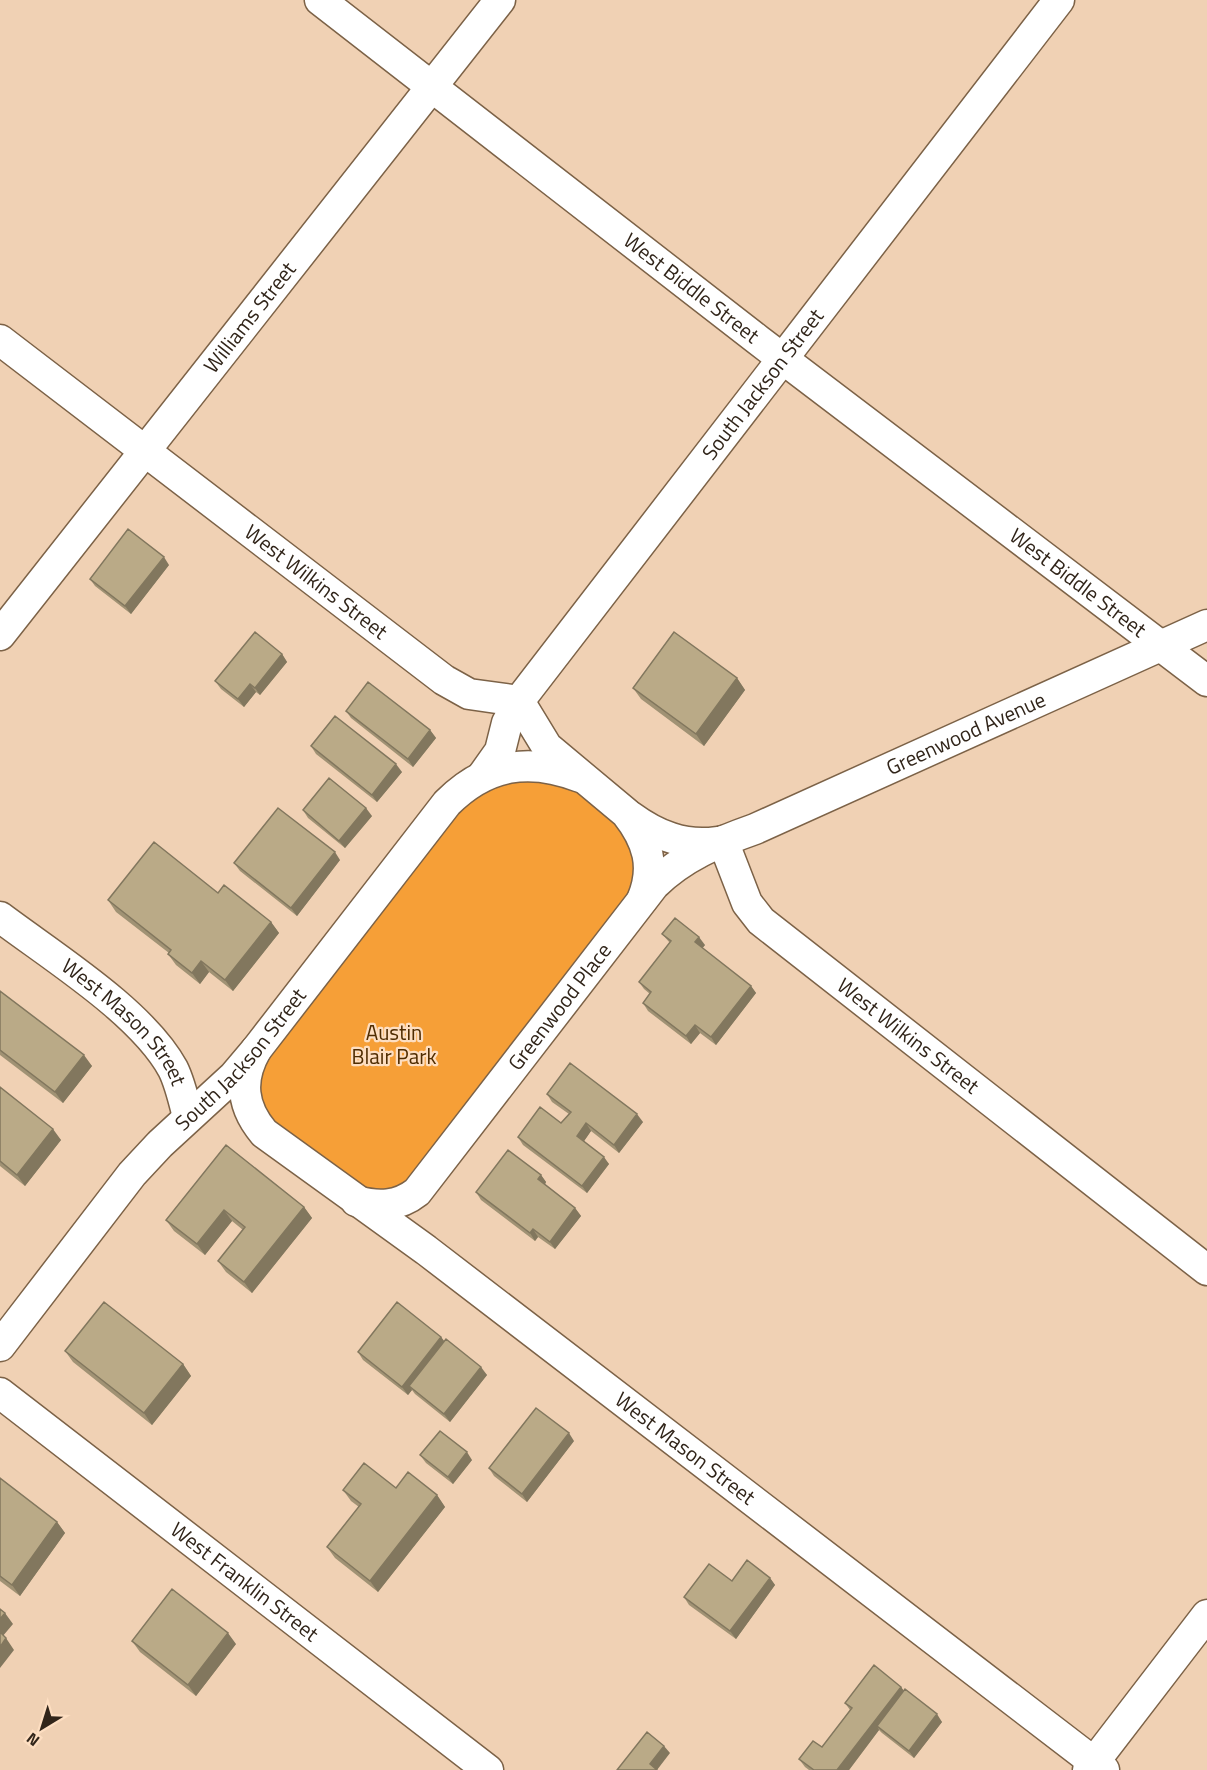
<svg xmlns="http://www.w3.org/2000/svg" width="1207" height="1770" font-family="'Titillium Web',sans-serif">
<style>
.green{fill:#f69f37}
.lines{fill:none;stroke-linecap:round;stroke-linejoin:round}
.minor-casing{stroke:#7c6247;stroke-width:33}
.minor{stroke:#fff;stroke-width:30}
.wall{fill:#a09274}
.shaded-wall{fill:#82775e}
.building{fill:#baaa87;stroke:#82775e;stroke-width:1.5}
.labels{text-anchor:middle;stroke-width:4.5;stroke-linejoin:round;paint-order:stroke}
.street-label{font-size:21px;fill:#31251a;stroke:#fddec1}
.park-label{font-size:21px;fill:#502c00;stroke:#fddec1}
</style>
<rect width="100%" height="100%" fill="#f0d1b4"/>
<!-- green -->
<path class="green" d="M 580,777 L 650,864 L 395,1204 L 264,1133 L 256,1050 L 470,782 Z"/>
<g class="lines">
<defs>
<g id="minor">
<path id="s1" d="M 320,0 L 758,340 L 1207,681"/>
<path id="s2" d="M 0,340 L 444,680 L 469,694 L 519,701"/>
<path id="s3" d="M 0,635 L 500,0"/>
<path d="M 519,701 L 547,747 L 626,813 C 648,841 656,867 642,900"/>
<path id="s4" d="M 483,775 L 500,751 L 507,723 L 519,701 L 1059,0"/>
<path d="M 630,816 C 656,835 684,847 717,842"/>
<path id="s5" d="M 723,841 L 747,903 L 761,921 L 1207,1270"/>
<path id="s6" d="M 0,917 C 53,957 142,1012 173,1069 C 180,1083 184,1101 188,1117"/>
<path id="s7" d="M 256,1050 C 239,1080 242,1107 264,1133 L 426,1250 L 1104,1770"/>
<path id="s8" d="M 356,1201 C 378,1207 398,1207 417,1192 L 654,885 C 682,857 718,842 755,829 L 1207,625"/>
<path id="s9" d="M 0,1346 L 132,1174 L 160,1144 L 234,1076 L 256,1050 L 447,803 C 486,764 529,757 580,777"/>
<path id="s10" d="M 0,1393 L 488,1770"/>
<path d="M 1088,1770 L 1207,1615"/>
</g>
</defs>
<!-- minor casing -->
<use href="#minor" class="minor-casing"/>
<!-- minor -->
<use href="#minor" class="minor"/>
</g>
<!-- wall -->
<path class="wall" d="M 169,565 L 131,614 L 95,586 L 90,579 Z
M 282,654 L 287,662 L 260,695 L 256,692 L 244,707 L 221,689 L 215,681 Z
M 737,678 L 745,690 L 704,746 L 641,699 L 633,688 Z
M 346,711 L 430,730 L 436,738 L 413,767 L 351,718 Z
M 311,746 L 402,772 L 377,802 L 316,754 Z
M 303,810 L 372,816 L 345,848 L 308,818 Z
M 340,860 L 297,916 L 240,871 L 234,863 Z
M 218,893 L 271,922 L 279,933 L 233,991 L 209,972 L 200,984 L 176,965 L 168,954 L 169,953 L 116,912 L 108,900 Z
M 662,934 L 705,945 L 702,948 L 751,986 L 756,993 L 716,1045 L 700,1033 L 691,1044 L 648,1011 L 643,1003 L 650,994 L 644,989 L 639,982 L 670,943 Z
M 0,991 L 92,1066 L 63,1103 L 0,1055 Z
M 0,1087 L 61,1140 L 25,1186 L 0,1166 Z
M 547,1094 L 643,1122 L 619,1153 L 591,1131 L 584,1141 L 609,1164 L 587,1193 L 523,1145 L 518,1137 L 561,1123 L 569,1114 L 552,1102 Z
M 226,1145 L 304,1207 L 312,1218 L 252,1293 L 226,1272 L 218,1261 L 243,1230 L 232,1221 L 205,1255 L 174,1231 L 166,1220 Z
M 541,1175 L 546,1182 L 545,1185 L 575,1208 L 581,1216 L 555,1249 L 538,1237 L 535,1241 L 481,1200 L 476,1192 Z
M 441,1337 L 444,1341 L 487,1375 L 450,1422 L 415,1394 L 412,1390 L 408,1395 L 363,1360 L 358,1352 Z
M 65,1351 L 183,1364 L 191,1376 L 152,1425 L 73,1362 Z
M 574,1441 L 527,1502 L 494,1476 L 489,1468 Z
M 420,1455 L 472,1460 L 453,1484 L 426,1463 Z
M 0,1478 L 57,1522 L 65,1533 L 20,1596 L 0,1581 Z
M 396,1488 L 437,1495 L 445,1507 L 378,1592 L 335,1558 L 327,1547 L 359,1507 L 351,1501 L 343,1490 Z
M 770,1578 L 775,1585 L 736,1639 L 689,1605 L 684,1597 L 732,1581 Z
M 132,1641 L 236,1644 L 196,1696 L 140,1652 Z
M 901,1687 L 904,1691 L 942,1722 L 914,1758 L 882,1733 L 879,1730 L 849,1770 L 809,1770 L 805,1767 L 799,1759 L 822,1747 L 850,1710 L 845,1703 Z"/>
<!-- shaded-wall -->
<path class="shaded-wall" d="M 164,557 L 169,565 L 131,614 L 125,606 Z
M 282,654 L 287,662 L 260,695 L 255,688 Z
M 737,678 L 745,690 L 704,746 L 696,734 Z
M 250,684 L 256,692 L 244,707 L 238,699 Z
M 430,730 L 436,738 L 413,767 L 408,759 Z
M 396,764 L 402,772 L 377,802 L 372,795 Z
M 366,808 L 372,816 L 345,848 L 339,841 Z
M 335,852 L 340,860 L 297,916 L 291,908 Z
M 271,922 L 279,933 L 233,991 L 225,980 Z
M 699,937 L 705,945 L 701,950 L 695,942 Z
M 201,961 L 209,972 L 200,984 L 192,973 Z
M 751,986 L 756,993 L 716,1045 L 711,1037 Z
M 695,1025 L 700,1033 L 691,1044 L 686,1036 Z
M 84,1055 L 92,1066 L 63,1103 L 55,1092 Z
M 637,1114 L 643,1122 L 619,1153 L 614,1145 Z
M 586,1123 L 591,1131 L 582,1144 L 577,1136 Z
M 53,1129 L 61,1140 L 25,1186 L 17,1175 Z
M 604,1157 L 609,1164 L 587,1193 L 582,1186 Z
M 541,1175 L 546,1182 L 543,1187 L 538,1179 Z
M 304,1207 L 312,1218 L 252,1293 L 244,1282 Z
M 575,1208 L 581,1216 L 555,1249 L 550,1242 Z
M 224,1210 L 232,1221 L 205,1255 L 197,1244 Z
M 533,1229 L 538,1237 L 535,1241 L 530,1233 Z
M 441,1337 L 447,1345 L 409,1386 L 412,1390 L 408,1395 L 402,1387 Z
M 183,1364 L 191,1376 L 152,1425 L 144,1413 Z
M 481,1367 L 487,1375 L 450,1422 L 444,1414 Z
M 569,1433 L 574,1441 L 527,1502 L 522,1494 Z
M 467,1452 L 472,1460 L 453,1484 L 448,1477 Z
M 437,1495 L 445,1507 L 378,1592 L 370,1581 Z
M 57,1522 L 65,1533 L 20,1596 L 12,1585 Z
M 770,1578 L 775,1585 L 736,1639 L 730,1631 Z
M 5,1613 L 13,1624 L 2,1637 L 0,1635 L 0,1619 Z
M 228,1633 L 236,1644 L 196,1696 L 188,1685 Z
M 6,1638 L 14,1650 L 0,1668 L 0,1647 Z
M 901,1687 L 906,1694 L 877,1726 L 879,1730 L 849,1770 L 837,1770 Z
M 937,1714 L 942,1722 L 914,1758 L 909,1751 Z
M 664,1746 L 670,1753 L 657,1770 L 650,1764 Z"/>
<!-- building -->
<path class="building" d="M 128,529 L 164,557 L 125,606 L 90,579 Z
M 255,632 L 282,654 L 255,688 L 250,684 L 238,699 L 215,681 Z
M 674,632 L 737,678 L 696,734 L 633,688 Z
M 368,682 L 430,730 L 408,759 L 346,711 Z
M 335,716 L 396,764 L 372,795 L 311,746 Z
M 329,778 L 366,808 L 339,841 L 303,810 Z
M 278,808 L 335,852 L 291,908 L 234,863 Z
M 154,842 L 218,893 L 224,885 L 271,922 L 225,980 L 201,961 L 192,973 L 168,954 L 171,950 L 108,900 Z
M 675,918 L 699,937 L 695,942 L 751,986 L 711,1037 L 695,1025 L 686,1036 L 643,1003 L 651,992 L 639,982 L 671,941 L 662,934 Z
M 0,991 L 84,1055 L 55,1092 L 0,1050 Z
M 570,1063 L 637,1114 L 614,1145 L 586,1123 L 577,1136 L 604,1157 L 582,1186 L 518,1137 L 540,1107 L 561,1123 L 571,1112 L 547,1094 Z
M 0,1087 L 53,1129 L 17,1175 L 0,1161 Z
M 226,1145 L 304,1207 L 244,1282 L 218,1261 L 245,1227 L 224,1210 L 197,1244 L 166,1220 Z
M 508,1150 L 541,1175 L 538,1179 L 575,1208 L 550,1242 L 533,1229 L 530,1233 L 476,1192 Z
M 104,1302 L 183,1364 L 144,1413 L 65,1351 Z
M 397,1302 L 441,1337 L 402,1387 L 358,1352 Z
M 446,1339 L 481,1367 L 444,1414 L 409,1386 Z
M 536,1408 L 569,1433 L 522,1494 L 489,1468 Z
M 440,1431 L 467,1452 L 448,1477 L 420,1455 Z
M 364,1463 L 396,1488 L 408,1472 L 437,1495 L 370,1581 L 327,1547 L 361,1504 L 343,1490 Z
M 0,1478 L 57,1522 L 12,1585 L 0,1576 Z
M 747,1560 L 770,1578 L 730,1631 L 684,1597 L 709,1564 L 732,1581 Z
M 172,1589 L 228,1633 L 188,1685 L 132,1641 Z
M 0,1609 L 5,1613 L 0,1619 Z
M 0,1632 L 6,1638 L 0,1647 Z
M 874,1665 L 901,1687 L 837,1770 L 814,1770 L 799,1759 L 813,1741 L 822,1747 L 852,1708 L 845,1703 Z
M 905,1689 L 937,1714 L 909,1751 L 877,1726 Z
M 647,1732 L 664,1746 L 650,1764 L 657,1770 L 617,1770 Z"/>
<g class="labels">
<!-- street labels -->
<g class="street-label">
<text dy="7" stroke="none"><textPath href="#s1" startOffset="470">West Biddle Street</textPath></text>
<text dy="7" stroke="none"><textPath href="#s3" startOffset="404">Williams Street</textPath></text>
<text dy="7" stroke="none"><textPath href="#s4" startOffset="483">South Jackson Street</textPath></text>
<text dy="7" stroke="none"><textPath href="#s2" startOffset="398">West Wilkins Street</textPath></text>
<text dy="7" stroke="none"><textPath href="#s1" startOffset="956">West Biddle Street</textPath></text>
<text dy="7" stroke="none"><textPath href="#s8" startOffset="800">Greenwood Avenue</textPath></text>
<text dy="7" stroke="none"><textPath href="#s8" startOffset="298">Greenwood Place</textPath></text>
<text dy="7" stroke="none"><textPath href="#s6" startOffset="164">West Mason Street</textPath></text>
<text dy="7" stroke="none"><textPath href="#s5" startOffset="276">West Wilkins Street</textPath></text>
<text dy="7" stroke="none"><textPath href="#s9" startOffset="375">South Jackson Street</textPath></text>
<text dy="7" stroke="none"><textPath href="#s7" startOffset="616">West Mason Street</textPath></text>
<text dy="7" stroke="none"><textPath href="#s10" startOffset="309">West Franklin Street</textPath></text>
</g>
<!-- park labels -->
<g class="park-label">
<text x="394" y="1040">Austin<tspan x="394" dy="24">Blair Park</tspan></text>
</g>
</g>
<!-- north arrow -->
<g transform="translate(42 1728) rotate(218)" stroke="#fddec1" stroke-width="4.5" paint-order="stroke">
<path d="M0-4.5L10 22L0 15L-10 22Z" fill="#31251a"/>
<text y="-9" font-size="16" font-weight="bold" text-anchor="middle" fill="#31251a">N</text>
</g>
</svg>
